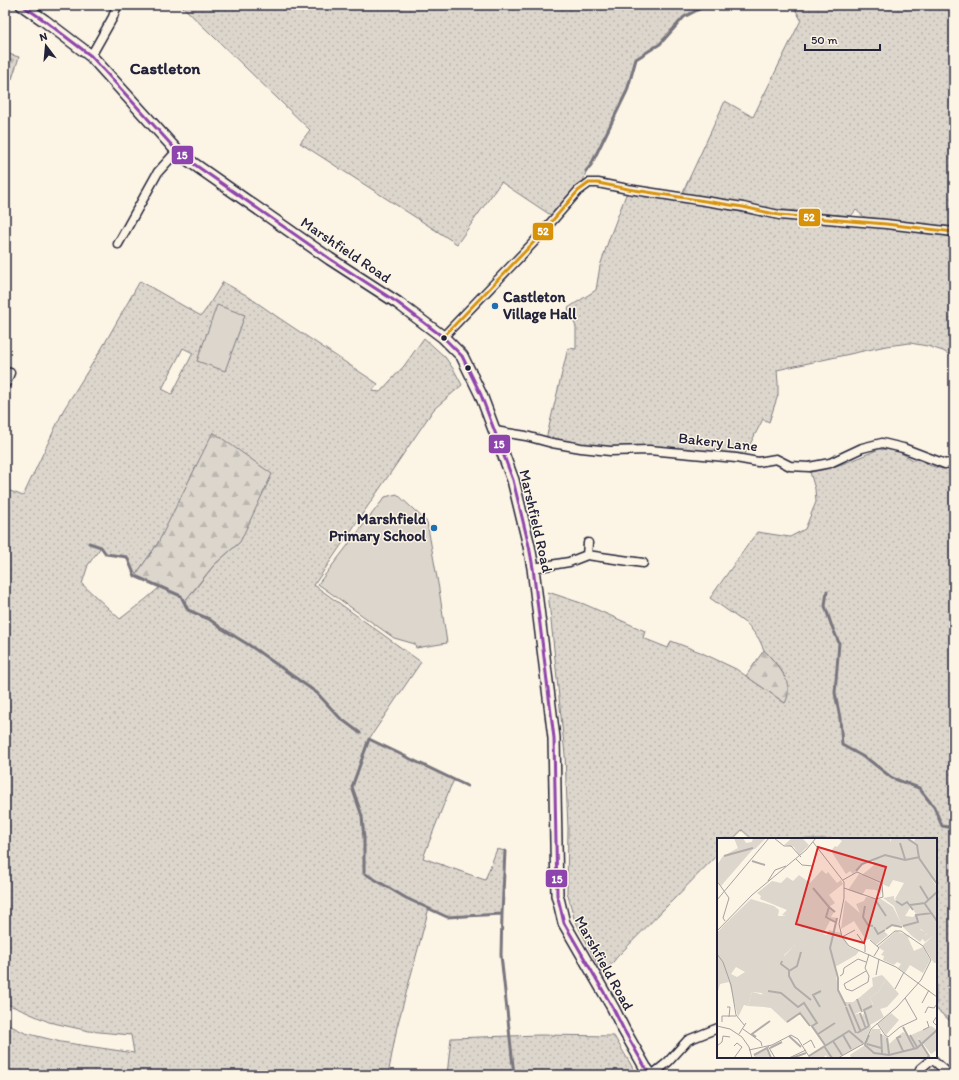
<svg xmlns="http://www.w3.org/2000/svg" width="959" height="1080" font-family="Itim,sans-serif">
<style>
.grass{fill:url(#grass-dots);stroke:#7f7c84;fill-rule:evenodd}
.forest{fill:url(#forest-firs);stroke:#7f7c84}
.cemetery{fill:url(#cemetery-stones);stroke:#7f7c84}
.park{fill:#dcd6cc;stroke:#7f7c84}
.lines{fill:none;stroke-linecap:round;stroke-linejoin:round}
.stream{stroke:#78757e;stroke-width:3}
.street-casing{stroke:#22223b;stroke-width:11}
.secondary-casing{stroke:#22223b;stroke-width:14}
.street{stroke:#fcf5e5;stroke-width:8}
.secondary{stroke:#fcf5e5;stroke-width:11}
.bus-1-casing{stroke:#fcf5e5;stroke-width:6}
.bus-2-casing{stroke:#fcf5e5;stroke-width:6}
.bus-1{stroke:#8e44ad;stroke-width:3}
.bus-2{stroke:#d79209;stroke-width:3}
.poi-dot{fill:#1f6fb2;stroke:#fcf5e5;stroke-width:1.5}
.bus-dot{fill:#22223b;stroke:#fcf5e5;stroke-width:1.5}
.labels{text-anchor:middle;stroke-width:3;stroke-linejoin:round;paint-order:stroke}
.street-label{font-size:15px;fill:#22223b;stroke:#fcf5e5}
.poi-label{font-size:15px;font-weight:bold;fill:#22223b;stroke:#fcf5e5;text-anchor:start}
.quarter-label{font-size:17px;font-weight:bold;fill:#22223b;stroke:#fcf5e5}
.inset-river{fill:none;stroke:#b2adab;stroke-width:2}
.inset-road{fill:none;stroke:#a5a1a1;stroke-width:1}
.view{fill:#d62828;fill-opacity:0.15;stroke:#d62828;stroke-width:2}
.inset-edge{fill:none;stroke:#22223b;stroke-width:2}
.line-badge{stroke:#fcf5e5;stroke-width:1.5}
.badge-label{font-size:11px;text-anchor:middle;font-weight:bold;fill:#fff}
</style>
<defs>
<pattern id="grass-dots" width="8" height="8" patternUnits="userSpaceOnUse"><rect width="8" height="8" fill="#dcd6cc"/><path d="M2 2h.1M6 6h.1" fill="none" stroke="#bcb7b0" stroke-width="1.8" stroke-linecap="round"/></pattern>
<pattern id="forest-firs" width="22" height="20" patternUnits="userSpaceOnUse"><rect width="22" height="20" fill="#dcd6cc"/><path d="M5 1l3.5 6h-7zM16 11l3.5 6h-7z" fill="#bcb7b0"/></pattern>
<pattern id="cemetery-stones" width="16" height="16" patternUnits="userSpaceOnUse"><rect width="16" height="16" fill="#dcd6cc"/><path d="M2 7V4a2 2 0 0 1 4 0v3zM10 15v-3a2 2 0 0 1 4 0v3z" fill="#bcb7b0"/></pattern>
</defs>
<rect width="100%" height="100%" fill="#fcf5e5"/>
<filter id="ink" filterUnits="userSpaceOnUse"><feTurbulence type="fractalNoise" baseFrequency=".025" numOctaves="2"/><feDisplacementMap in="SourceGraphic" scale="8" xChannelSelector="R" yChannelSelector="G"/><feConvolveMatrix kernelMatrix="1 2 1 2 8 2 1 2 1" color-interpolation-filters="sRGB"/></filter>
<g filter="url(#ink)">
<!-- grass -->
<path class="grass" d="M 181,5 L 707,5 L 684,17 L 660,44 L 636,59 L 627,91 L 591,165 L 586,171 L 583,182 L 552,216 L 501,182 L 457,244 L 300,143 L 310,130 Z
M 793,5 L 954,5 L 954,227 L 864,217 L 856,210 L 851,216 L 774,209 L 714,198 L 682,194 L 725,101 L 753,117 L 801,20 Z
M 627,192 L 721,208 L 774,219 L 819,223 L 880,227 L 954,237 L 954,357 L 943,351 L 927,346 L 910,343 L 886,346 L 777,370 L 778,383 L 778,395 L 769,422 L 763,419 L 744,456 L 601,449 L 546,439 L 568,348 L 576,349 L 576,327 L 568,308 L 596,290 L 600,266 L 609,239 Z
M 140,281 L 201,316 L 207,308 L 223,282 L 246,295 L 279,318 L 378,384 L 372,391 L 380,392 L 404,366 L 424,338 L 445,357 L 454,370 L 462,385 L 434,409 L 314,585 L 421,662 L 369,739 L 454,780 L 450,788 L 423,858 L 485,880 L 497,849 L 505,851 L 502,914 L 447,917 L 429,908 L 397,1027 L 388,1075 L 5,1075 L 5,1023 L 25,1033 L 61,1042 L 134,1053 L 131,1035 L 89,1031 L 49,1022 L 5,1003 L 5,489 L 23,496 L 64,409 L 102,348 ZM 183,348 L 193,353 L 172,394 L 162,389 ZM 240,542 L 214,565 L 185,602 L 181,596 L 160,587 L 146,599 L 120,619 L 82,584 L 88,565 L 101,547 L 106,554 L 127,557 L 135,576 L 158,543 Z
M 879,449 L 896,450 L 913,460 L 919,459 C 932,467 938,470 954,468 L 954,1024 L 936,1009 L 936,839 L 752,839 L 742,830 L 733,839 L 718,839 L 718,854 L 617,957 L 603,975 L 574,918 L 567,892 L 568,828 L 565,755 L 548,592 L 584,604 L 645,631 L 643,638 L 668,648 L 671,641 L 700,652 L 736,669 L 785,703 L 783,673 L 774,661 L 764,650 L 759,639 L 748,625 L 710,598 L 757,532 L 790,537 L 805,529 L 816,502 L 815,489 L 810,472 C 835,468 856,459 879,449 Z
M 540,1035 L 614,1036 L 637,1075 L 447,1075 L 451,1038 Z"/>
<!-- forest -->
<path class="forest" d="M 213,432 L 272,474 L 240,542 L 214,565 L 184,602 L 181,596 L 135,576 L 158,543 Z
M 764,650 C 774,662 790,676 788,694 C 788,697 786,701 785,703 L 746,676 Z"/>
<!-- cemetery -->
<path class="cemetery" d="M 5,53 L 19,57 L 12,79 L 5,77 Z"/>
<!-- park -->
<path class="park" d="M 217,305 L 245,315 L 225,371 L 197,361 Z
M 397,494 L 427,522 L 439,589 L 447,643 L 416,648 L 415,644 L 394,638 L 318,584 L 385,497 Z"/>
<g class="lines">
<!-- stream -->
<path class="stream" d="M 586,171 L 591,165 L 627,91 L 636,59 L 660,44 L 684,17 L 707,5
M 89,543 L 101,547 L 106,554 L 127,557 L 135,576 L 181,596 L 188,610 L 209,619 L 221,628 L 249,645 L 317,693 L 340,718 L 360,733
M 827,591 L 825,606 L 831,624 L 839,643 L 835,693 L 840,718 L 842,745 L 869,760 L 892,778 L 919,788 L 934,807 L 942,826 L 954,828
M 467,786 L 369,739 L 352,787 L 362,816 L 364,839 L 364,873 L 406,898 L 447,917 L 502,914
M 505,851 L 502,914 L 501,955 L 514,1075
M 952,958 L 954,956"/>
<defs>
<path id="street" d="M 91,56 L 113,17 L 117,5
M 118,244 L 158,172 L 177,151
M 443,337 L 534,242 L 578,191 L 589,183 L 598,183 L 628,189 L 743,207 L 779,215 L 886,224 L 954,232
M 5,372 L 10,373 L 5,385
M 495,431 L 526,436 L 552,443 L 581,448 L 610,451 L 649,450 L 736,458 L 758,462 L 776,459 L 790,466 L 809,467 L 830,463 L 862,448 L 882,443 L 903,448 L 945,464 L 954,462
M 587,555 L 588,543
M 533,568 L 569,562 L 587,555 L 643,563
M 930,1057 L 950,1075
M 920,1069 L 932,1059
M 652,1075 L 668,1062 L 688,1040 L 718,1028"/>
<path id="secondary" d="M 22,5 L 45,21 L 91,56 L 177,151 L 191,162 L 330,259 L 398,303 L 443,337 L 462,356 L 481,395 L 513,480 L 529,546 L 533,568 L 554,738 L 557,895 L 559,902 L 564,923 L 613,1008 L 624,1030 L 645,1067 L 651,1075"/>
</defs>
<!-- street casing -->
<use href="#street" class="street-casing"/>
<!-- secondary casing -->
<use href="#secondary" class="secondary-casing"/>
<!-- street -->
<use href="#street" class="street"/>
<!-- secondary -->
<use href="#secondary" class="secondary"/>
<defs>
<path id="bus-1" d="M 22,5 L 45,21 L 91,56 L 177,151 L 191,162 L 330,259 L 398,303 L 443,337 L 462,356 L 481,395 L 513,480 L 529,546 L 533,568 L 554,738 L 557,895 L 559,902 L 564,923 L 613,1008 L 624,1030 L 645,1067 L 651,1075"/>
<path id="bus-2" d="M 443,337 L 534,242 L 578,191 L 589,183 L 598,183 L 628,189 L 743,207 L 779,215 L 886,224 L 954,232"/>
</defs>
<!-- bus-1 casing -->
<use href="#bus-1" class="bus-1-casing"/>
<!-- bus-2 casing -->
<use href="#bus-2" class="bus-2-casing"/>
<!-- bus-1 -->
<use href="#bus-1" class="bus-1"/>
<!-- bus-2 -->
<use href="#bus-2" class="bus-2"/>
</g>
</g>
<!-- markers -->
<g class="poi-dot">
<circle cx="495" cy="306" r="4"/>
<circle cx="434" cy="528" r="4"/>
</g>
<g class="bus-dot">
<circle cx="444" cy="338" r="3.5"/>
<circle cx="468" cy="368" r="3.5"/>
</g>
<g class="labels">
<!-- street labels -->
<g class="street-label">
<text transform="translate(346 250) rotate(34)" y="5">Marshfield Road</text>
<text transform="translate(718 442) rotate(6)" y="5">Bakery Lane</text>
<text transform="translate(536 521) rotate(77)" y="5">Marshfield Road</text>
<text transform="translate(604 963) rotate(61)" y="5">Marshfield Road</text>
</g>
<!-- poi labels -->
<g class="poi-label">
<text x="503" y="302">Castleton<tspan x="503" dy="17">Village Hall</tspan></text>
<text x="426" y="524" text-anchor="end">Marshfield<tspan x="426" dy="17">Primary School</tspan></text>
</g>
<!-- quarter labels -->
<g class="quarter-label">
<text x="165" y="74">Castleton</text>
</g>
</g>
<!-- overview -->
<g transform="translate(717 838)">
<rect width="220" height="220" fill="#fcf5e5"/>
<path d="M 75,0 L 85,0 L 92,7 L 82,17 L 77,9 L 67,7 ZM 124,0 L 172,0 L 174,4 L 174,0 L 191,0 L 197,3 L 199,0 L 220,0 L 220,46 L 214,40 L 220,49 L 220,125 L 217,125 L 206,107 L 217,97 L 208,104 L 205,100 L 210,96 L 204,91 L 195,98 L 184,87 L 178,89 L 175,87 L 167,93 L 171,97 L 159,107 L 153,101 L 149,102 L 137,83 L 124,91 L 128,62 L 143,75 L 139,66 L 147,63 L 149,59 L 164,61 L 176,69 L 184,85 L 177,68 L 166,60 L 177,58 L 177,61 L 185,67 L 189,64 L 193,70 L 188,78 L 196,79 L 199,76 L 190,63 L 185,66 L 178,61 L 187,45 L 176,42 L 172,49 L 147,38 L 164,46 L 165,53 L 162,60 L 163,56 L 159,52 L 149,51 L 145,57 L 131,52 L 142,36 L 145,37 L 157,27 L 156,23 L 149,24 L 136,36 L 133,33 L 129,36 L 114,13 L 118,8 L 120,9 L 125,3 L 122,1 ZM 21,10 L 22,13 L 37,10 L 4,48 L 0,41 L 0,27 L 6,18 ZM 105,32 L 109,36 L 111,34 L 120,45 L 124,42 L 126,46 L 112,57 L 118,65 L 112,69 L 117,74 L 114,79 L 120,80 L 118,84 L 113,83 L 106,96 L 110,97 L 112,92 L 124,95 L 132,109 L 142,113 L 139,117 L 118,129 L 121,152 L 128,168 L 132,166 L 136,177 L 143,175 L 145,180 L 146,175 L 149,180 L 147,172 L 156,166 L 153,160 L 162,153 L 169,141 L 182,156 L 170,169 L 163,171 L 167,179 L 153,187 L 154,189 L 147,206 L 120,220 L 111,220 L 109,217 L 106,220 L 94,220 L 92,217 L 107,207 L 84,175 L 70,185 L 54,170 L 47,169 L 45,155 L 35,154 L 31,168 L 27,167 L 21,179 L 12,144 L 3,146 L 0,157 L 0,95 L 7,87 L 34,61 L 57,68 L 62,72 L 61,78 L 69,78 L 65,77 L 70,72 L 43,61 L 44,58 L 40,55 L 55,43 L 64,45 L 70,39 L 76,43 L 82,37 L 93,45 ZM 72,105 L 78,108 L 81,119 L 80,128 L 73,132 L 67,117 L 75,110 ZM 19,129 L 28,134 L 20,139 L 14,136 ZM 179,93 L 193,98 L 191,100 L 197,113 L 206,109 L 213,122 L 206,135 L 193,127 L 188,135 L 181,130 L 184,126 L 180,124 L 177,127 L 166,122 L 167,118 L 164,117 L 167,113 L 161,109 ZM 214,188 L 220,192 L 220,212 L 214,216 L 200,198 L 212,218 L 210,220 L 134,220 L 133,217 L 148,207 L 155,191 L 163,191 L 164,196 L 171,199 L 172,206 L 186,194 L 192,198 ZM 50,210 L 54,220 L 38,220 L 37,217 Z" fill="#dcd6cc" fill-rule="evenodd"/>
<path d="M 17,0 L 26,0 L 29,5 L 35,4 L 36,0 L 49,0 L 38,11 L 22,13 ZM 33,88 L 55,100 L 58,106 L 28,103 L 27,99 ZM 71,102 L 84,114 L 80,128 L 73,132 L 76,136 L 72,140 L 69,132 L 62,129 L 64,121 L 75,110 L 69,104 ZM 54,132 L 57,135 L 55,138 L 67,144 L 63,156 L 53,155 L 47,149 L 54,141 ZM 165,137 L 169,141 L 162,153 L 153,160 L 156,167 L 136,177 L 132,166 L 128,168 L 127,164 L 136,164 L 143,159 L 156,148 L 155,140 Z" fill="#dcd6cc"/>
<path d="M 202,91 L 210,95 L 203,104 L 195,98 Z" fill="#dcd6cc"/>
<path d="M 35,154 L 47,157 L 47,169 L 31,168 ZM 174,175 L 182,182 L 169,197 L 161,185 Z" fill="#dcd6cc"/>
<path class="inset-river" d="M 191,1 L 200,7 L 202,20 L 220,46M 183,5 L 188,21M 7,18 L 36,10M 35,23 L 48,27M 139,33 L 145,26 L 168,17 L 188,22 L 203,19M 203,48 L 211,61M 96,50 L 112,69M 159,63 L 169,78M 179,63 L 185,67 L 190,64 L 196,72M 208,66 L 220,83M 193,67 L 208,65 L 220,54M 148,68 L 146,79 L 151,87 L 156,88M 120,80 L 113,110 L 121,140 L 121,152 L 129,168M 118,84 L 109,79 L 112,69 L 118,74M 186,88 L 201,84 L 199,77 L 215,75M 157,89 L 161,96 L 168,92M 169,91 L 175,87 L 185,89M 84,114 L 80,128 L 72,133 L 72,138 L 78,149 L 94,162M 65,123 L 64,126 L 72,132M 51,153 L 64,155 L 81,169 L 87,165 L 100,185 L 95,188 L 108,207M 140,161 L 145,174M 132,166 L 144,194M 103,169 L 96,157 L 104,153M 129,169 L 139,195M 143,175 L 149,191M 70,184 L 83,175 L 93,188M 152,188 L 147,172 L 155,168M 186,189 L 197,210M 140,195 L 152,188M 101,196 L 118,185M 164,196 L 165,215M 126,197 L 134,211M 152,197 L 148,207 L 157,215 L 172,217 L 200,210 L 220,192M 193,197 L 200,209M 72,198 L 84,209M 184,198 L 180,200 L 186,213M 39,199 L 35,196 L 53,183M 170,200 L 172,216M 202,202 L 212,218 L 210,220M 116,203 L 125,217M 150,206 L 164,210M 107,208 L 115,220M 53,210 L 65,204M 37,217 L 50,210 L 54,220M 92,218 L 132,193 L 146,205M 75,220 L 89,215"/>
<path class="inset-road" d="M 57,0 L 67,8 L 74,8 L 84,19M 96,4 L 127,44 L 127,60 L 122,86 L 125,99 L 132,108 L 179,129 L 220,159M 79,21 L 85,27 L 96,28M 126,42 L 140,34 L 165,45 L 166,59 L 159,61 L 127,50M 0,43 L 12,60 L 6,80 L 8,83M 51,43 L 58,32 L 69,28M 0,62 L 52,0M 0,93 L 35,57 L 89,12 L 99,0M 140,96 L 148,107 L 148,114M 125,99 L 138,92M 153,102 L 162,110 L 157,118M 0,116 L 6,124 L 14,147 L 19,177 L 28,188M 149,133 L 127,146 L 129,151 L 135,153 L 151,144 L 152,138 L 148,130 L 152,116M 159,137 L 162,121M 123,138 L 126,136 L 127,130 L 141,121 L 149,124M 178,151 L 187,134M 188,160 L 200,181M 205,165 L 212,152M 10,169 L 13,169 L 12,179M 208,175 L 211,169 L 217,170 L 220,166M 220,178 L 216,184 L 220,188M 5,184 L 5,178 L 19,178M 160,185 L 168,197 L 171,199 L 183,189 L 200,181M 0,188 L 13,191 L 25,199 L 32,209 L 35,220M 26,191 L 44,204 L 45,208M 206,192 L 212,189 L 210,183M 22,196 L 29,185M 86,207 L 94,202 L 98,210M 0,208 L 5,204 L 6,198 L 13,199M 51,208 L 58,220M 32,212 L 55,207 L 74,197 L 81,201 L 93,220M 17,220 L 25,209 L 20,205 L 17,208M 72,220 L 89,212M 121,220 L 148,205 L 154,191 L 180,169 L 204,142 L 214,122 L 206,108 L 184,93 L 178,93 L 160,108"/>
<path class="view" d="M 101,9 L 169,29 L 147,105 L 79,86 Z"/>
<rect width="220" height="220" class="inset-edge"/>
</g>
<g class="line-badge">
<rect x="171" y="145" width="23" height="20" rx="4" fill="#8e44ad"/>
<rect x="798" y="208" width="23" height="19" rx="4" fill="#d79209"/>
<rect x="532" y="222" width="22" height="19" rx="4" fill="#d79209"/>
<rect x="488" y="434" width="23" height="20" rx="4" fill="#8e44ad"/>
<rect x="545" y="869" width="23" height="19" rx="4" fill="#8e44ad"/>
</g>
<g class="badge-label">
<text x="182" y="159">15</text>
<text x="809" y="221">52</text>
<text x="543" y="235">52</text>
<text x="499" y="448">15</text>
<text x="557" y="883">15</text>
</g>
<!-- margin -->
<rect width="959" height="1080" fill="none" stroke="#fcf5e5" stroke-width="20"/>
<rect x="10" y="10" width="939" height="1060" fill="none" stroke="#22223b" stroke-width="1.5" filter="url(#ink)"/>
<!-- north arrow -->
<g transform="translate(46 46) rotate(344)" stroke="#fcf5e5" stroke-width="3" paint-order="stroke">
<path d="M0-3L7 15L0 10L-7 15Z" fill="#22223b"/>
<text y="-6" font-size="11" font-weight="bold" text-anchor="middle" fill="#22223b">N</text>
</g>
<!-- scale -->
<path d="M805 44v6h75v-6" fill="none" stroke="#22223b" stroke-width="2"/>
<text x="811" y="44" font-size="12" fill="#22223b" stroke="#fcf5e5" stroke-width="3" paint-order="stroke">50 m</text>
</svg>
